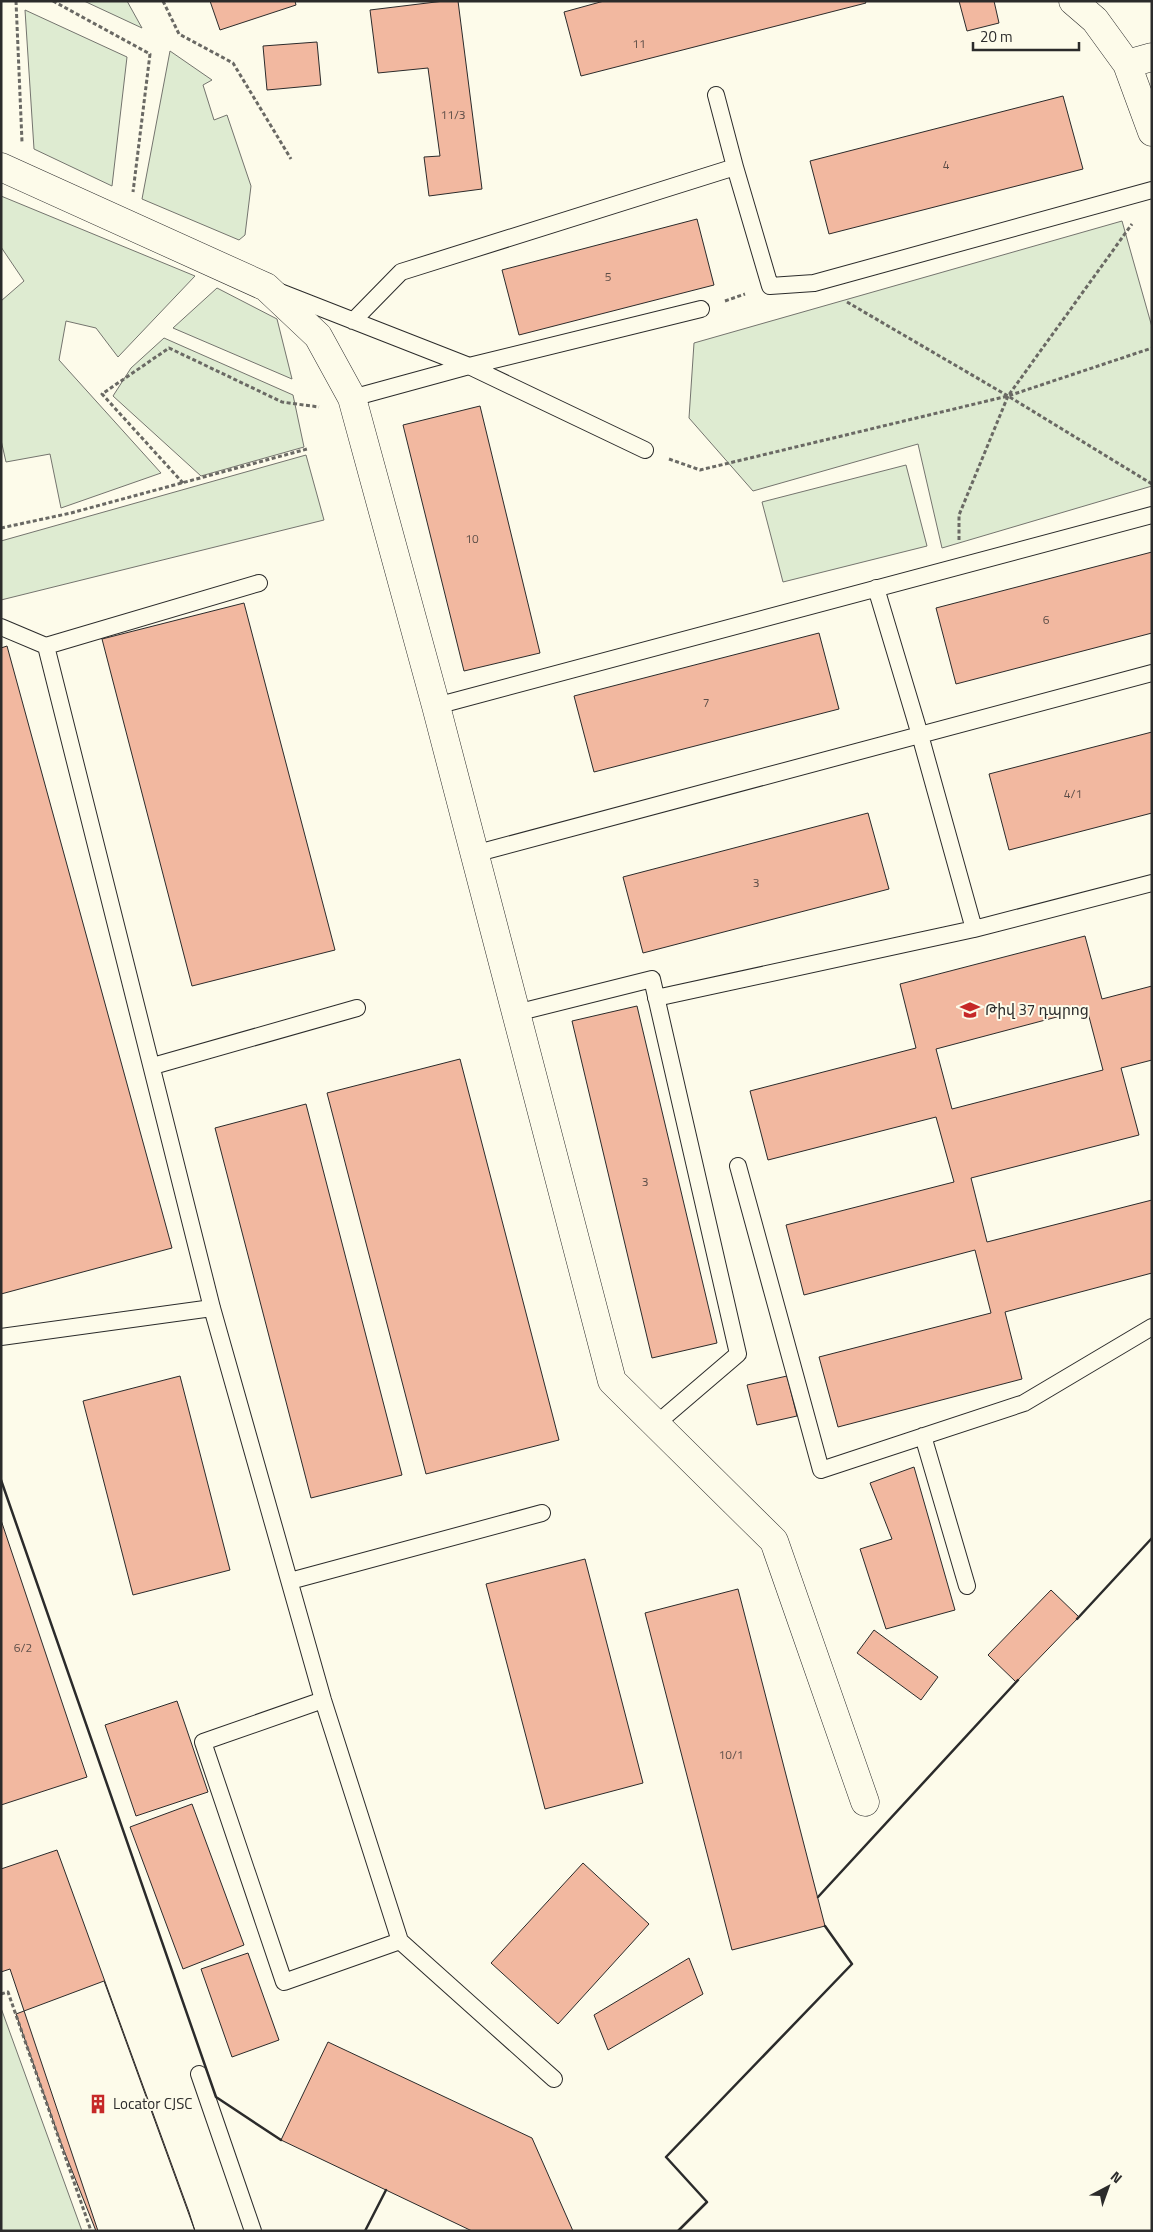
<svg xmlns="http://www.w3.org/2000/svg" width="1153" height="2232" font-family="'Titillium Web','Noto Sans Armenian',sans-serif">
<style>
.green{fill:#deebd1;stroke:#74746e}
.building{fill:#f2b8a0;stroke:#2b2b2b;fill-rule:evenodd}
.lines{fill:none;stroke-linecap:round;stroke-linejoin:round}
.service-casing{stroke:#2b2b2b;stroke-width:18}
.minor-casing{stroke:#2b2b2b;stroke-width:29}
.path{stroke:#6a6964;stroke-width:3;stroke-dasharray:4 2.5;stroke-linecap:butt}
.service{stroke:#fdfbea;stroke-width:16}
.minor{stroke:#fdfbea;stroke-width:28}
.wall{stroke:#2b2b2b;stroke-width:2.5}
.labels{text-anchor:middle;stroke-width:4;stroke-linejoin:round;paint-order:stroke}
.number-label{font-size:12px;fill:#5d4e48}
.poi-label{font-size:15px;fill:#2b2b2b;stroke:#fdfbea;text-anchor:start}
</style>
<rect width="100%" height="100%" fill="#fdfbea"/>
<!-- green -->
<path class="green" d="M 84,1 L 127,1 L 142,28 Z
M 25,10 L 127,57 L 112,186 L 34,149 Z
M 170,51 L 212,80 L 203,85 L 214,120 L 227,115 L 251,186 L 245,235 L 239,240 L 142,199 Z
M 1,196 L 195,276 L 118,357 L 96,328 L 66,321 L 59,360 L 161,473 L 61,508 L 50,454 L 6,462 L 1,440 L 1,301 L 24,281 L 1,247 Z
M 1122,221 L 1152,327 L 1152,486 L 942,548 L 918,444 L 753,491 L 689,418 L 694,343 Z
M 217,288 L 277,319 L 292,379 L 173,328 Z
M 164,338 L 293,395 L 304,447 L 201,476 L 113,396 L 131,368 Z
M 306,455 L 324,520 L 1,600 L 1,541 Z
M 906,465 L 927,546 L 783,582 L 762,502 Z
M 1,2008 L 82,2231 L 1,2231 Z"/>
<!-- building -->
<path class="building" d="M 210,1 L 295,1 L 296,5 L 220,30 Z
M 444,1 L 458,1 L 482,189 L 429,196 L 424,157 L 440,156 L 428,68 L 378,73 L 370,10 Z
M 604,1 L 865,1 L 866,3 L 581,76 L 564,12 Z
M 959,1 L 994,1 L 999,23 L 967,31 Z
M 317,42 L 321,85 L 267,90 L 263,46 Z
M 1063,96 L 1083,169 L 829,234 L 810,161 Z
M 697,219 L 714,285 L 519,335 L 502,270 Z
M 480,406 L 540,653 L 464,671 L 403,425 Z
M 1152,552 L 1152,633 L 956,684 L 936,608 Z
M 244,603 L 335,950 L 192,986 L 102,639 Z
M 819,633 L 839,709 L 594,772 L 574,696 Z
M 7,646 L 172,1248 L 1,1294 L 1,648 Z
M 1152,732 L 1152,813 L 1009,850 L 989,774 Z
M 868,813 L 889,889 L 643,953 L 623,877 Z
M 1085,936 L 1102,999 L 1152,986 L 1152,1060 L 1121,1068 L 1139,1135 L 971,1178 L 987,1242 L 1152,1200 L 1152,1273 L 1005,1312 L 1022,1379 L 838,1427 L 819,1357 L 991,1313 L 975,1250 L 804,1295 L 786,1225 L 954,1182 L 936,1117 L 768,1160 L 750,1091 L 916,1048 L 900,984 ZM 1087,1009 L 1103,1070 L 952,1109 L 936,1049 Z
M 637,1006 L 717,1343 L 652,1358 L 572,1021 Z
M 460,1059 L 559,1440 L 426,1474 L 327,1093 Z
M 306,1104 L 402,1475 L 311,1498 L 215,1128 Z
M 180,1376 L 230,1570 L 133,1595 L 83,1401 Z
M 787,1376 L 797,1416 L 757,1425 L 747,1385 Z
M 914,1467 L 955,1610 L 886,1629 L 860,1549 L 892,1539 L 870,1483 Z
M 1,1520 L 87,1777 L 1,1805 Z
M 585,1559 L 643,1783 L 545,1809 L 486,1584 Z
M 738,1589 L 825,1926 L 732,1950 L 645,1613 Z
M 1051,1590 L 1079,1617 L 1016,1682 L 988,1655 Z
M 874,1630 L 938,1677 L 921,1700 L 857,1653 Z
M 177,1701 L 208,1792 L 136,1816 L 105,1725 Z
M 192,1804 L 244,1945 L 183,1969 L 130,1827 Z
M 57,1850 L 189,2212 L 195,2231 L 98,2231 L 10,1969 L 1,1972 L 1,1869 Z
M 583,1863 L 649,1924 L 558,2024 L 491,1963 Z
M 248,1953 L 279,2040 L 232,2057 L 201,1969 Z
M 689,1958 L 703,1994 L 608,2050 L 594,2015 Z
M 104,1981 L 195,2231 L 96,2231 L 61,2143 L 16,2014 Z
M 328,2042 L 532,2138 L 573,2231 L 472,2231 L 281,2140 Z"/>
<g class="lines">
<defs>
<path id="service" d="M 716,95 L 735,167 L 770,286 L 814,283 L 1152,190
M 280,292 L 469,366 L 645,450
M 353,321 L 401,272 L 735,167
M 352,398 L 469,366 L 701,309
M 1,627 L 46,646 L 212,1308 L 323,1700 L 400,1941 L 554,2079
M 46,646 L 259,583
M 436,706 L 1152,515
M 474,854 L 1152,673
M 974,929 L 1152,883
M 656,998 L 974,929 L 920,735 L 876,588
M 516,1013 L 652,979 L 738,1354 L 655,1425
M 153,1066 L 357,1008
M 738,1166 L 821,1470 L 1024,1403 L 1152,1327
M 1,1337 L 212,1308
M 923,1436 L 967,1586
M 290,1581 L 542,1513
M 323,1700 L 203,1742 L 284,1982 L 400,1941
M 199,2074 L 253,2231"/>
<path id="minor" d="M 1073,1 L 1095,20 L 1127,64 L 1152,132
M 1127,64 L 1152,57
M 1,167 L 266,287 L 318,336 L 352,398 L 436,706 L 612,1381 L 774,1541 L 865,1802"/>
</defs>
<!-- service casing -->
<use href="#service" class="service-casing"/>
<!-- minor casing -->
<use href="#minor" class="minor-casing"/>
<!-- path -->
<path class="path" d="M 16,1 L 22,142
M 53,1 L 150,54 L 133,192
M 163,1 L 179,34 L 233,63 L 291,159
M 725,301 L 745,294
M 847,302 L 1008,396 L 1152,484
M 669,459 L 700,470 L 1008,396 L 1152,348
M 183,483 L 102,394 L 169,348 L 282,402 L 319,407
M 1,528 L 71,513 L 307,449
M 959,540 L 959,515 L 1008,396 L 1132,224
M 1,1994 L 8,1992 L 91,2231"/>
<!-- service -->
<use href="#service" class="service"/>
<!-- minor -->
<use href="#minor" class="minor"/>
<!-- wall -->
<path class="wall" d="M 1,1480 L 216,2097 L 281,2140
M 1077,1619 L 1152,1538
M 818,1897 L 1018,1680
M 365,2231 L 386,2190
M 678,2231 L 707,2202 L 666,2157 L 852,1964 L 825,1926"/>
</g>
<!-- icons -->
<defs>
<symbol id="school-bare" viewBox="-9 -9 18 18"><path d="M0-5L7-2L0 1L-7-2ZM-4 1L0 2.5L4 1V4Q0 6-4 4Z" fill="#c62828" stroke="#fdfbea" stroke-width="2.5" paint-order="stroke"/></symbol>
<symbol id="building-bare" viewBox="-9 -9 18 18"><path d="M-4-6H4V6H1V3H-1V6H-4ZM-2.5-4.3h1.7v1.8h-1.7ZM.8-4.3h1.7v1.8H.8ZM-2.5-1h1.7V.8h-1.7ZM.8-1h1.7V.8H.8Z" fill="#c62828" stroke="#fdfbea" stroke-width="2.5" paint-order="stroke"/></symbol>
</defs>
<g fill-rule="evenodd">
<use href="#school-bare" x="956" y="996" width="28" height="28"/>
<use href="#building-bare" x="84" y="2090" width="28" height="28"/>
</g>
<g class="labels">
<!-- number labels -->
<g class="number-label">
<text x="639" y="48">11</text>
<text x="453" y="119">11/3</text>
<text x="946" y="169">4</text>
<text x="608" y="281">5</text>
<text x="472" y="543">10</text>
<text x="1046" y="624">6</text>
<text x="706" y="707">7</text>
<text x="1073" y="798">4/1</text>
<text x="756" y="887">3</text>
<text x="645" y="1186">3</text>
<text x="23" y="1652">6/2</text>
<text x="731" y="1759">10/1</text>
</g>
<!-- poi labels -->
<g class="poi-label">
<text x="985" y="1015">Թիվ 37 դպրոց</text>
<text x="113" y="2109">Locator CJSC</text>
</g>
</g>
<!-- border -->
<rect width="1153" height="2232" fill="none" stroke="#2b2b2b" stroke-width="5"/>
<!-- north arrow -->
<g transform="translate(1108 2187) rotate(41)" stroke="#fdfbea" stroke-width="4" paint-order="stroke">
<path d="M0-4L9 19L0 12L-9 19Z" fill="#2b2b2b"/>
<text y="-8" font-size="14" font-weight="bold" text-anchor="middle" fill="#2b2b2b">N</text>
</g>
<!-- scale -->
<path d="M973 42v8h106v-8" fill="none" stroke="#2b2b2b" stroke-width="2.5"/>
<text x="980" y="42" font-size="15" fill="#2b2b2b" stroke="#fdfbea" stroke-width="4" paint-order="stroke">20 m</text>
</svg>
